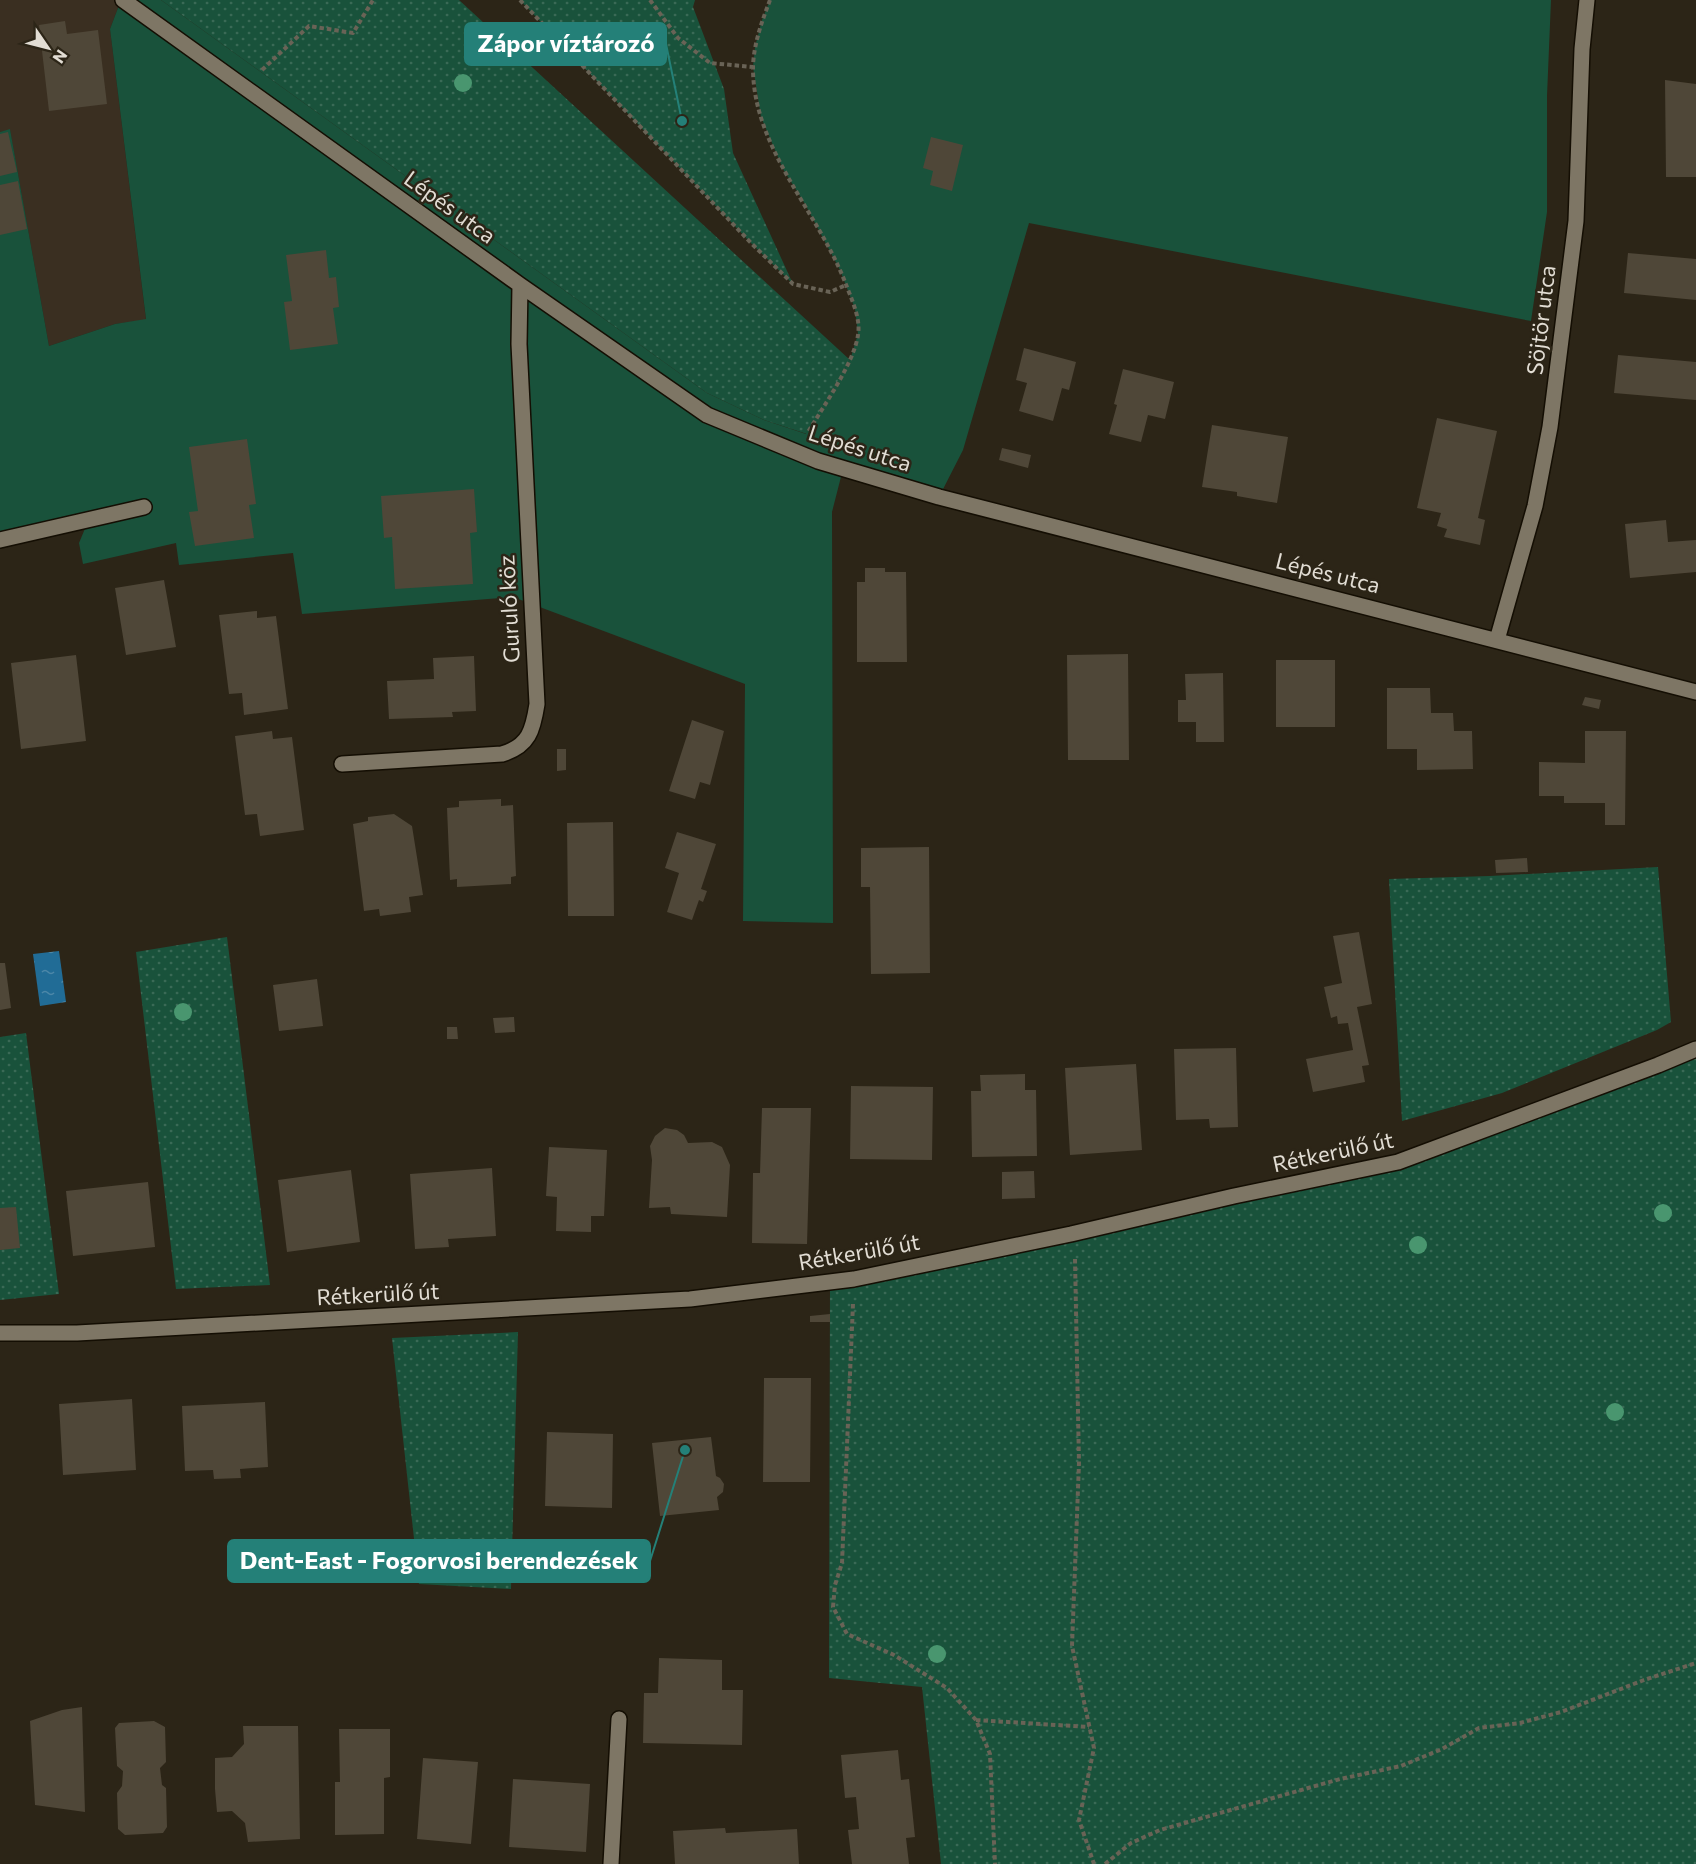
<svg xmlns="http://www.w3.org/2000/svg" width="1696" height="1864" font-family="Commissioner,sans-serif">
<style>
.commercial{fill:#3a2f21}
.grass{fill:url(#grass-dots)}
.garden{fill:#19523b}
.water{fill:url(#water-ripples)}
.building{fill:#4f4738}
.lines{fill:none;stroke-linecap:round;stroke-linejoin:round}
.service-casing{stroke:#140e03;stroke-width:18}
.minor-casing{stroke:#140e03;stroke-width:18}
.path{stroke:#696356;stroke-width:4;stroke-dasharray:4.5 3;stroke-linecap:butt}
.service{stroke:#7e7665;stroke-width:15}
.minor{stroke:#7e7665;stroke-width:15}
.tree{fill:#49966f}
.labels{text-anchor:middle;stroke-width:5;stroke-linejoin:round;paint-order:stroke}
.street-label{font-size:22px;fill:#e2ddd4;stroke:#2c2517}
.leader{fill:none;stroke:#248078;stroke-width:2}
.callout-dot{fill:#248078;stroke:#2c2517;stroke-width:2}
.callout{fill:#248078;stroke:#248078;stroke-width:2}
.callout-label{font-size:24px;text-anchor:middle;font-weight:bold;fill:#fff}
</style>
<defs>
<pattern id="grass-dots" width="8" height="8" patternUnits="userSpaceOnUse" patternTransform="scale(1.5)"><rect width="8" height="8" fill="#19523b"/><path d="M2 2h.1M6 6h.1" fill="none" stroke="#3a6a56" stroke-width="1.8" stroke-linecap="round"/></pattern>
<pattern id="water-ripples" width="26" height="14" patternUnits="userSpaceOnUse" patternTransform="scale(1.5)"><rect width="26" height="14" fill="#216c96"/><path d="M2 4q2-2 4 0t4 0M15 11q2-2 4 0t4 0" fill="none" stroke="#4c87a8"/></pattern>
</defs>
<rect width="100%" height="100%" fill="#2c2517"/>
<!-- commercial -->
<path class="commercial" d="M 0,0 L 121,0 L 110,29 L 146,320 L 115,324 L 49,346 L 10,130 L 0,132 Z"/>
<!-- grass -->
<path class="grass" d="M 161,0 L 459,0 L 850,360 L 807,434 L 764,420 L 707,393 Z
M 520,0 L 695,0 L 693,7 L 724,89 L 733,153 L 793,284 L 751,243 Z
M 1658,867 L 1671,1022 L 1657,1030 L 1502,1093 L 1402,1121 L 1389,879 L 1490,876 Z
M 227,937 L 270,1285 L 176,1289 L 136,952 Z
M 26,1033 L 59,1294 L 0,1300 L 0,1037 Z
M 1696,1049 L 1696,1864 L 941,1864 L 922,1687 L 829,1678 L 830,1282 L 1398,1162 Z
M 518,1332 L 511,1589 L 419,1584 L 392,1338 Z"/>
<!-- garden -->
<path class="garden" d="M 121,0 L 161,0 L 707,393 L 764,420 L 806,434 L 850,360 L 858,334 L 855,309 L 840,270 L 805,204 L 783,169 L 761,117 L 753,67 L 755,47 L 762,20 L 770,0 L 1551,0 L 1547,96 L 1547,212 L 1531,321 L 1029,223 L 963,450 L 939,497 L 843,469 L 832,512 L 833,923 L 743,921 L 745,684 L 513,597 L 302,614 L 293,553 L 179,565 L 176,543 L 83,564 L 79,543 L 89,519 L 0,540 L 0,132 L 10,129 L 49,346 L 115,324 L 146,319 L 110,29 Z"/>
<!-- water -->
<path class="water" d="M 59,951 L 66,1002 L 40,1006 L 33,954 Z"/>
<!-- building -->
<path class="building" d="M 65,21 L 67,34 L 98,30 L 107,104 L 49,111 L 39,25 Z
M 1665,80 L 1696,84 L 1696,177 L 1666,177 Z
M 8,132 L 17,172 L 0,176 L 0,134 Z
M 931,137 L 963,145 L 952,191 L 930,185 L 933,171 L 923,168 Z
M 18,181 L 27,229 L 0,235 L 0,185 Z
M 326,250 L 329,278 L 336,277 L 339,307 L 333,308 L 338,344 L 290,350 L 284,302 L 292,301 L 286,255 Z
M 1628,253 L 1696,259 L 1696,300 L 1624,293 Z
M 1024,348 L 1076,362 L 1069,390 L 1062,388 L 1053,421 L 1019,411 L 1027,383 L 1016,380 Z
M 1618,355 L 1696,362 L 1696,400 L 1614,393 Z
M 1123,369 L 1174,382 L 1165,419 L 1148,415 L 1141,442 L 1109,434 L 1117,405 L 1114,404 Z
M 1437,418 L 1497,431 L 1478,518 L 1485,520 L 1480,545 L 1444,537 L 1447,529 L 1437,526 L 1441,513 L 1417,508 Z
M 1212,425 L 1288,437 L 1277,503 L 1237,496 L 1237,492 L 1202,487 Z
M 247,439 L 256,504 L 249,505 L 254,538 L 195,546 L 189,512 L 198,511 L 189,447 Z
M 1002,448 L 1031,455 L 1028,468 L 999,460 Z
M 474,489 L 477,532 L 470,533 L 473,584 L 395,589 L 392,537 L 384,538 L 381,496 Z
M 1666,520 L 1668,542 L 1696,540 L 1696,572 L 1630,578 L 1625,524 Z
M 865,568 L 885,568 L 885,572 L 906,572 L 907,662 L 857,662 L 857,582 L 865,582 Z
M 164,580 L 176,647 L 126,655 L 115,588 Z
M 257,611 L 257,618 L 276,616 L 288,709 L 244,715 L 242,693 L 229,694 L 219,615 Z
M 1128,654 L 1129,760 L 1068,760 L 1067,655 Z
M 76,655 L 86,741 L 21,749 L 11,663 Z
M 474,656 L 476,711 L 452,712 L 453,717 L 389,719 L 387,681 L 434,679 L 433,658 Z
M 1276,660 L 1335,660 L 1335,727 L 1276,727 Z
M 1223,673 L 1224,742 L 1196,742 L 1196,722 L 1178,722 L 1178,700 L 1186,700 L 1185,674 Z
M 1387,688 L 1430,688 L 1431,713 L 1453,713 L 1454,731 L 1472,731 L 1473,769 L 1417,770 L 1417,749 L 1387,749 Z
M 1585,697 L 1601,700 L 1599,709 L 1582,705 Z
M 692,720 L 724,731 L 710,785 L 700,782 L 695,799 L 669,791 Z
M 272,731 L 273,739 L 292,737 L 304,830 L 260,836 L 257,814 L 245,815 L 235,736 Z
M 1585,731 L 1626,731 L 1625,825 L 1605,825 L 1605,803 L 1564,803 L 1564,796 L 1539,796 L 1539,762 L 1585,763 Z
M 557,749 L 566,749 L 566,770 L 557,771 Z
M 501,799 L 501,806 L 513,805 L 516,876 L 511,877 L 511,884 L 457,887 L 457,879 L 450,880 L 447,808 L 459,807 L 459,801 Z
M 394,814 L 412,826 L 423,895 L 409,897 L 411,912 L 380,916 L 379,909 L 364,911 L 353,824 L 368,821 L 368,817 Z
M 613,822 L 614,916 L 568,916 L 567,823 Z
M 677,832 L 716,844 L 701,889 L 707,891 L 703,902 L 699,900 L 692,920 L 667,912 L 679,873 L 665,868 Z
M 929,847 L 930,973 L 871,974 L 870,887 L 861,887 L 861,848 Z
M 1527,858 L 1528,872 L 1496,873 L 1495,860 Z
M 1359,932 L 1372,1004 L 1357,1007 L 1369,1065 L 1362,1066 L 1365,1082 L 1313,1092 L 1306,1059 L 1353,1050 L 1348,1023 L 1338,1024 L 1337,1016 L 1331,1018 L 1324,987 L 1342,983 L 1333,936 Z
M 0,963 L 5,963 L 11,1008 L 0,1010 Z
M 317,979 L 323,1026 L 279,1031 L 273,985 Z
M 514,1017 L 515,1032 L 495,1033 L 493,1018 Z
M 447,1027 L 457,1027 L 458,1039 L 447,1039 Z
M 1236,1048 L 1238,1127 L 1210,1128 L 1209,1119 L 1176,1120 L 1174,1049 Z
M 1136,1064 L 1142,1150 L 1070,1155 L 1065,1068 Z
M 1025,1074 L 1025,1090 L 1036,1090 L 1037,1156 L 972,1157 L 971,1091 L 981,1091 L 980,1075 Z
M 851,1086 L 933,1087 L 932,1160 L 850,1159 Z
M 762,1108 L 811,1108 L 807,1244 L 752,1243 L 753,1173 L 760,1173 Z
M 665,1128 L 677,1130 L 684,1135 L 688,1143 L 712,1142 L 722,1147 L 730,1165 L 727,1217 L 671,1214 L 670,1207 L 649,1208 L 652,1160 L 650,1146 L 655,1136 Z
M 549,1147 L 607,1150 L 604,1216 L 591,1216 L 591,1232 L 556,1231 L 557,1197 L 546,1196 Z
M 492,1168 L 496,1236 L 448,1239 L 449,1247 L 415,1249 L 410,1174 Z
M 351,1170 L 360,1242 L 287,1252 L 278,1180 Z
M 1034,1171 L 1035,1198 L 1002,1199 L 1002,1172 Z
M 148,1182 L 155,1247 L 73,1256 L 66,1191 Z
M 16,1207 L 20,1248 L 0,1250 L 0,1208 Z
M 830,1314 L 830,1322 L 810,1322 L 810,1316 Z
M 764,1378 L 811,1378 L 810,1482 L 763,1482 Z
M 132,1399 L 136,1470 L 63,1475 L 59,1404 Z
M 265,1402 L 268,1467 L 240,1469 L 241,1478 L 214,1479 L 213,1470 L 185,1471 L 182,1406 Z
M 547,1432 L 613,1434 L 612,1508 L 545,1506 Z
M 711,1437 L 716,1476 L 720,1478 L 724,1484 L 723,1492 L 717,1497 L 719,1510 L 660,1516 L 652,1443 Z
M 659,1658 L 722,1660 L 722,1690 L 743,1690 L 742,1745 L 643,1743 L 644,1693 L 658,1693 Z
M 82,1707 L 85,1812 L 35,1805 L 30,1721 L 62,1710 Z
M 154,1721 L 165,1727 L 166,1762 L 160,1768 L 162,1785 L 166,1788 L 167,1827 L 163,1833 L 125,1835 L 118,1829 L 117,1793 L 122,1786 L 123,1771 L 117,1766 L 115,1728 L 119,1723 Z
M 243,1726 L 298,1726 L 300,1839 L 248,1842 L 245,1823 L 232,1811 L 217,1812 L 215,1789 L 215,1758 L 232,1757 L 244,1744 Z
M 339,1729 L 390,1729 L 390,1777 L 384,1778 L 384,1834 L 335,1835 L 335,1782 L 340,1782 Z
M 898,1750 L 901,1780 L 909,1779 L 915,1837 L 906,1838 L 909,1864 L 852,1864 L 848,1830 L 859,1829 L 856,1797 L 845,1798 L 841,1755 Z
M 423,1758 L 478,1762 L 471,1844 L 417,1839 Z
M 513,1779 L 590,1784 L 586,1852 L 509,1847 Z
M 725,1828 L 726,1833 L 797,1829 L 799,1864 L 675,1864 L 673,1831 Z"/>
<g class="lines">
<defs>
<path id="service" d="M 611,1864 L 619,1719"/>
<path id="minor" d="M 123,0 L 520,285 L 707,415 L 818,461 L 939,497 L 1696,692
M 0,540 L 144,507
M 1497,640 L 1535,506 L 1550,427 L 1576,221 L 1582,49 L 1587,0
M 342,764 L 502,754 C 529,746 533,730 537,704 L 519,344 L 520,285
M 0,1333 L 77,1333 L 690,1299 L 854,1279 L 1071,1234 L 1234,1196 L 1398,1162 L 1658,1065 L 1696,1049"/>
</defs>
<!-- service casing -->
<use href="#service" class="service-casing"/>
<!-- minor casing -->
<use href="#minor" class="minor-casing"/>
<!-- path -->
<path class="path" d="M 520,0 L 751,243 L 793,284 L 830,292 L 846,285
M 650,0 L 678,38 L 710,63 L 753,67
M 770,0 C 762,21 754,43 753,66 C 752,147 817,210 845,282 C 851,298 861,318 858,335 C 854,363 823,407 808,432
M 262,70 L 309,26 L 353,33 L 373,0
M 1075,1259 L 1079,1463 L 1072,1646 L 1094,1748 L 1079,1820 L 1094,1864
M 853,1304 L 842,1563 L 835,1585 L 833,1607 L 847,1634 L 894,1655 L 947,1688 L 976,1720 L 990,1754 L 995,1864
M 976,1720 L 1089,1727
M 1105,1864 L 1131,1843 L 1160,1830 L 1340,1779 L 1401,1766 L 1442,1749 L 1479,1728 L 1520,1723 L 1561,1712 L 1644,1680 L 1696,1663"/>
<!-- service -->
<use href="#service" class="service"/>
<!-- minor -->
<use href="#minor" class="minor"/>
</g>
<!-- trees -->
<g class="tree">
<circle cx="463" cy="83" r="9"/>
<circle cx="183" cy="1012" r="9"/>
<circle cx="1663" cy="1213" r="9"/>
<circle cx="1418" cy="1245" r="9"/>
<circle cx="1615" cy="1412" r="9"/>
<circle cx="937" cy="1654" r="9"/>
</g>
<g class="labels">
<!-- street labels -->
<g class="street-label">
<text transform="translate(450 207) rotate(36)" y="8">Lépés utca</text>
<text transform="translate(1541 320) rotate(-83)" y="8">Söjtör utca</text>
<text transform="translate(860 448) rotate(18)" y="8">Lépés utca</text>
<text transform="translate(1328 573) rotate(14)" y="8">Lépés utca</text>
<text transform="translate(509 609) rotate(-93)" y="8">Guruló köz</text>
<text transform="translate(1333 1152) rotate(-12)" y="8">Rétkerülő út</text>
<text transform="translate(859 1252) rotate(-10)" y="8">Rétkerülő út</text>
<text transform="translate(378 1294) rotate(-3)" y="8">Rétkerülő út</text>
</g>
</g>
<!-- callouts -->
<path class="leader" d="M682 121L666 44M685 1450L650 1561"/>
<g class="callout-dot">
<circle cx="682" cy="121" r="6"/>
<circle cx="685" cy="1450" r="6"/>
</g>
<g class="callout">
<rect x="465" y="23" width="201" height="42" rx="6"/>
<rect x="228" y="1540" width="422" height="42" rx="6"/>
</g>
<g class="callout-label">
<text x="566" y="52">Zápor víztározó</text>
<text x="439" y="1569">Dent-East - Fogorvosi berendezések</text>
</g>
<!-- north arrow -->
<g transform="translate(48 48) rotate(125)" stroke="#2c2517" stroke-width="4.5" paint-order="stroke">
<path d="M0-4.5L10 22L0 15L-10 22Z" fill="#e2ddd4"/>
<text y="-9" font-size="16" font-weight="bold" text-anchor="middle" fill="#e2ddd4">N</text>
</g>
</svg>
